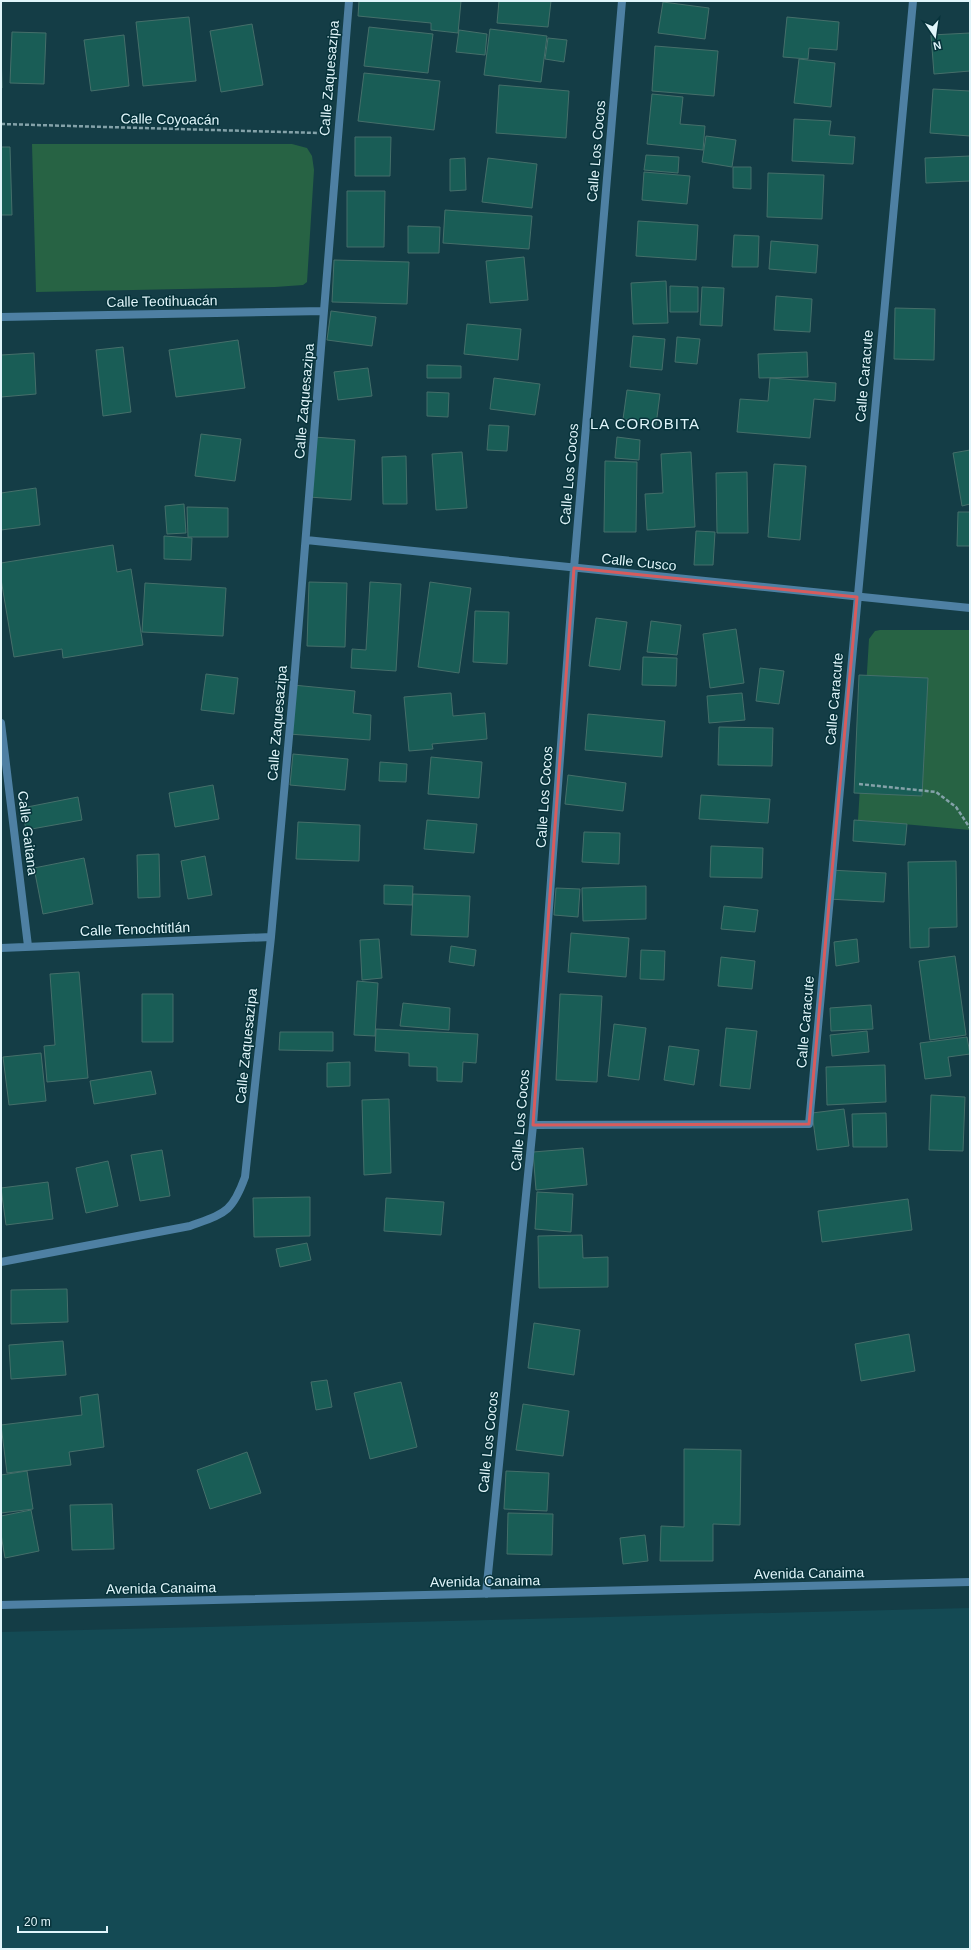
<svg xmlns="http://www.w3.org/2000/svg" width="971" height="1950" font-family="Helvetica,sans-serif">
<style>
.built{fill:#144a54}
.green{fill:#276344}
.building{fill:#195d56;stroke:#456f6a}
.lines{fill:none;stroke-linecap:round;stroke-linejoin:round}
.path{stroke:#84a2a9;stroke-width:2.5;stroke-dasharray:4 2;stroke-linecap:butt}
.street{stroke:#4e80a3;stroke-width:8}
.marked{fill:none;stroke:#d85b5c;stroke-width:3;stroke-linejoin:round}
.labels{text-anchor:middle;stroke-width:3;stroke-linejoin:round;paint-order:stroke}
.street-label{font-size:14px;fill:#e0f5fa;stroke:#07333b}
.neighbourhood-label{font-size:15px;letter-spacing:1px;fill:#e0f5fa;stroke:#07333b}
</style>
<rect width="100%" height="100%" fill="#143d46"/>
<!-- built -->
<path class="built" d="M 970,1608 L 970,1949 L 1,1949 L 1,1632 Z"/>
<!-- green -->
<path class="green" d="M 32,144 L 292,144 L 307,148 L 312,156 L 314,170 L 307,282 L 303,285 L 275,287 L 36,292 Z
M 880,630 L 970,630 L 970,830 L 858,820 L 869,639 L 875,631 Z"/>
<!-- building -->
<path class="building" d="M 359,1 L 461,1 L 458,33 L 431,30 L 431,23 L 358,16 Z
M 499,1 L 551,1 L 548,27 L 497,23 Z
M 663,2 L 709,8 L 705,39 L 658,33 Z
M 189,17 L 196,81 L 143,86 L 136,22 Z
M 787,17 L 839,22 L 837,50 L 809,48 L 808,59 L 783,57 Z
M 252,24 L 263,85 L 221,92 L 210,31 Z
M 369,27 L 433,34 L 428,73 L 364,66 Z
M 490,29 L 547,36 L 541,82 L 484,75 Z
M 459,30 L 487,34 L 485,55 L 456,52 Z
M 12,32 L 46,33 L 44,84 L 10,83 Z
M 970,33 L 970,71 L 934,74 L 931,35 Z
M 124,35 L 129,86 L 91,91 L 84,40 Z
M 548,38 L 567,40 L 564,62 L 545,59 Z
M 655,46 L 718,51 L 714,96 L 652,91 Z
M 1,47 L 2,88 L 1,88 Z
M 799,59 L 835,63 L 831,107 L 794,103 Z
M 364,73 L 440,81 L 434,130 L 358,121 Z
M 499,85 L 569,91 L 566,138 L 496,133 Z
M 933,89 L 970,91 L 970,136 L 930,133 Z
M 652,94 L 683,97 L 680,124 L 705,126 L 703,150 L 647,144 Z
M 794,119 L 831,121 L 829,135 L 855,137 L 853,164 L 792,161 Z
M 706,136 L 736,140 L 732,167 L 702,162 Z
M 355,137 L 391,137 L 390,176 L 355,176 Z
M 1,147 L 10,147 L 12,215 L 1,215 Z
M 646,155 L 679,157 L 678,173 L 644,170 Z
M 970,156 L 970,181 L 926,183 L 925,158 Z
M 465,158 L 466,190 L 450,191 L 450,159 Z
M 488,158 L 537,164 L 532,208 L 482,202 Z
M 733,167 L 751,167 L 751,189 L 733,188 Z
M 644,172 L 690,176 L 687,204 L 642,200 Z
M 768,173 L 824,175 L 822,219 L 767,217 Z
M 347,191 L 385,191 L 384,247 L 347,247 Z
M 445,210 L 532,216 L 529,249 L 443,243 Z
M 638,221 L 698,225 L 696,260 L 636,256 Z
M 408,226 L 440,227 L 439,253 L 408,253 Z
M 734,235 L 759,236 L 758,267 L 732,267 Z
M 771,241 L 818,245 L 816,273 L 769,269 Z
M 524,257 L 528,300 L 490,303 L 486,261 Z
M 334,260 L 409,262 L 407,304 L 332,302 Z
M 666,281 L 668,323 L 633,324 L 631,283 Z
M 670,286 L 698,287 L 698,312 L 670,312 Z
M 702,287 L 724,288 L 722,326 L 700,325 Z
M 776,296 L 812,299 L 810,332 L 774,330 Z
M 895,308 L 935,309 L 934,360 L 894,359 Z
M 331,311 L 376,317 L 372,346 L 327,340 Z
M 467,324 L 521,329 L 518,360 L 464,354 Z
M 633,336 L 665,339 L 662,370 L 630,367 Z
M 677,337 L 700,339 L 697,364 L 675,362 Z
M 238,340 L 245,388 L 176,397 L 169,350 Z
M 123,347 L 131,412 L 103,416 L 96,350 Z
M 807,352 L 808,377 L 759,378 L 758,354 Z
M 34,353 L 36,394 L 1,397 L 1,355 Z
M 427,365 L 461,366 L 461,378 L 427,378 Z
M 368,368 L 372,396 L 338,400 L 334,372 Z
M 494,378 L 540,384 L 535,415 L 490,409 Z
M 770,378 L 836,383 L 835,401 L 814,399 L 810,438 L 737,432 L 740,399 L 768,401 Z
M 627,390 L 660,394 L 656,425 L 623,419 Z
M 427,392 L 449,393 L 448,417 L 427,416 Z
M 489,425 L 509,426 L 507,451 L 487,450 Z
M 201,434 L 241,439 L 235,481 L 195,476 Z
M 314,437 L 355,440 L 351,500 L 309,497 Z
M 617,437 L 640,440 L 639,460 L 615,458 Z
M 970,450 L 970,504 L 962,506 L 953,453 Z
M 462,452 L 467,508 L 436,510 L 432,454 Z
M 691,452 L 695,527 L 647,530 L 645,494 L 663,493 L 661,454 Z
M 406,456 L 407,504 L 383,504 L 382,457 Z
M 605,461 L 637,462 L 636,532 L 604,532 Z
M 774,464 L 806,466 L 800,540 L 768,537 Z
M 747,472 L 748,533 L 717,533 L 716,473 Z
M 36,488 L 40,525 L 1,530 L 1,493 Z
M 184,504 L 186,533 L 167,534 L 165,506 Z
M 187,507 L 228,508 L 228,537 L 188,537 Z
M 958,512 L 970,512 L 970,546 L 957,546 Z
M 696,531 L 715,532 L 713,565 L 694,565 Z
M 164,536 L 192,538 L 191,560 L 164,559 Z
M 113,545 L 117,572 L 131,569 L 143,645 L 63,658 L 62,649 L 14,657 L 1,579 L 1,563 Z
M 309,582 L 347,583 L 345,647 L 307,646 Z
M 370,582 L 401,584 L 396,671 L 351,668 L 352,649 L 366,650 Z
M 430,582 L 471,588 L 459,673 L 418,667 Z
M 145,583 L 226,588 L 223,636 L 142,632 Z
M 475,611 L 509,612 L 507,664 L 473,662 Z
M 596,618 L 627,622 L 620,670 L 589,666 Z
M 651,621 L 681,625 L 677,655 L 647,652 Z
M 736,629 L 744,683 L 710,688 L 703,634 Z
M 643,657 L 677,658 L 676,686 L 642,685 Z
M 760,668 L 784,671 L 779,704 L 756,701 Z
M 206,674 L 238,678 L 234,714 L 201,710 Z
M 859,675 L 928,678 L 922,796 L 854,793 Z
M 293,685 L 355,691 L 353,713 L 371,715 L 370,740 L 289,734 Z
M 451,693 L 453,716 L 485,713 L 487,739 L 432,744 L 433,749 L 409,751 L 404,697 Z
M 742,693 L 745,720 L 709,723 L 707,696 Z
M 588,714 L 665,721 L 662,757 L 585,750 Z
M 719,727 L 773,728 L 772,766 L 718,765 Z
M 293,754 L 348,759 L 345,790 L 290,785 Z
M 431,757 L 482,762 L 479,798 L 428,794 Z
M 380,762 L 407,764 L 406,782 L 379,781 Z
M 568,775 L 626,783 L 623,811 L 565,804 Z
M 213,785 L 219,819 L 175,827 L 169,793 Z
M 701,795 L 770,799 L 768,823 L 699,819 Z
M 78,797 L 82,820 L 26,830 L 22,808 Z
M 427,820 L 477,824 L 474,853 L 424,849 Z
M 854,820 L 907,824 L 905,845 L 853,841 Z
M 298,822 L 360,825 L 359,861 L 296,859 Z
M 584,832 L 620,833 L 619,864 L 582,862 Z
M 711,846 L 763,848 L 762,878 L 710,877 Z
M 159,854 L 160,897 L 138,898 L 137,855 Z
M 205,856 L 212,895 L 188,899 L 181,861 Z
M 84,858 L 93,904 L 43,914 L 34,868 Z
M 956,861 L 957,927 L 929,928 L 929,947 L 910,948 L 908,862 Z
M 830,870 L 886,873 L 884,902 L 828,899 Z
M 384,885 L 413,886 L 412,905 L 384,904 Z
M 646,886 L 646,919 L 583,921 L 582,888 Z
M 556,888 L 580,889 L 578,917 L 554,915 Z
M 413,894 L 470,896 L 468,937 L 411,935 Z
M 724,906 L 758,910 L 755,932 L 721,929 Z
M 571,933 L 629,938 L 626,977 L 568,972 Z
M 379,939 L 382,978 L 362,980 L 360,940 Z
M 857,939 L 859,962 L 836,966 L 834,942 Z
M 451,946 L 476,950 L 474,966 L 449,962 Z
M 641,950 L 665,951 L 664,980 L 640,979 Z
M 955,956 L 966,1035 L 930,1040 L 919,961 Z
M 721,957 L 755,961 L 752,989 L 718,986 Z
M 79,972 L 88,1078 L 47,1082 L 44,1046 L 55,1045 L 50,974 Z
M 357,981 L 378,983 L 375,1036 L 354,1035 Z
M 142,994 L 173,994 L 173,1042 L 142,1042 Z
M 560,994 L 602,996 L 597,1082 L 556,1080 Z
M 403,1003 L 450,1008 L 449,1030 L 400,1026 Z
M 871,1005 L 873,1029 L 831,1031 L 830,1008 Z
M 614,1024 L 646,1028 L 639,1080 L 608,1076 Z
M 726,1028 L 757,1031 L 750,1089 L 720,1086 Z
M 376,1029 L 478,1034 L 476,1063 L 463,1062 L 462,1082 L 437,1081 L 437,1067 L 409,1066 L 409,1053 L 375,1051 Z
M 867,1031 L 869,1052 L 832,1056 L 830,1035 Z
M 280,1032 L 333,1032 L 333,1051 L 279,1050 Z
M 967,1037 L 970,1054 L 948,1057 L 951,1076 L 925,1079 L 920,1043 Z
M 669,1046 L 699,1050 L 694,1085 L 664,1080 Z
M 41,1053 L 46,1101 L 9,1105 L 3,1057 Z
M 350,1062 L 350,1086 L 327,1087 L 327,1063 Z
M 885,1065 L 886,1102 L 827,1105 L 826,1067 Z
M 151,1071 L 156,1094 L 94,1104 L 90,1081 Z
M 931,1095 L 965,1097 L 963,1151 L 929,1150 Z
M 389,1099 L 391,1173 L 364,1175 L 362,1100 Z
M 844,1109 L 849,1146 L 817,1150 L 812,1113 Z
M 886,1113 L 887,1147 L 853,1147 L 852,1114 Z
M 583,1148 L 587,1185 L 536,1190 L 533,1152 Z
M 162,1150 L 170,1196 L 140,1201 L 131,1155 Z
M 108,1161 L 118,1206 L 86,1213 L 76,1168 Z
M 48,1182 L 53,1219 L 6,1225 L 1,1188 Z
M 537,1192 L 573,1194 L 571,1232 L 535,1229 Z
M 310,1197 L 310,1236 L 254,1237 L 253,1198 Z
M 386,1198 L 444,1202 L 441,1235 L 384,1231 Z
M 908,1199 L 912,1230 L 822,1242 L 818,1211 Z
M 582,1235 L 583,1258 L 608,1257 L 608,1287 L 539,1288 L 538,1236 Z
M 307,1243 L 311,1260 L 280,1267 L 276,1249 Z
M 67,1289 L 68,1322 L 11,1324 L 11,1290 Z
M 534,1323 L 580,1330 L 574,1375 L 528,1368 Z
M 909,1334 L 915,1371 L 861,1381 L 855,1344 Z
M 63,1341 L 66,1375 L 11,1379 L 9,1345 Z
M 327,1380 L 332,1407 L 316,1410 L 311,1382 Z
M 401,1382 L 417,1447 L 370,1459 L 354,1393 Z
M 98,1394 L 104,1447 L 69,1452 L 71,1465 L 7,1473 L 1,1425 L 82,1415 L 80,1397 Z
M 523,1404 L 569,1411 L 563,1456 L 516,1450 Z
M 684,1449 L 741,1450 L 740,1525 L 713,1524 L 713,1561 L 660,1561 L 661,1526 L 684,1527 Z
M 247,1452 L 261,1493 L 210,1509 L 197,1470 Z
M 27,1471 L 33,1509 L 1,1513 L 1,1475 Z
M 506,1471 L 549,1473 L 547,1511 L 504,1509 Z
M 112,1504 L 114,1549 L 72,1550 L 70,1505 Z
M 31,1510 L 39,1551 L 5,1558 L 1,1534 L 1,1516 Z
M 508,1513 L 553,1514 L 552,1555 L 507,1554 Z
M 645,1535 L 648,1561 L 623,1564 L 620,1538 Z"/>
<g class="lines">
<!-- path -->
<path class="path" d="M 1,124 L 319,133
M 859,784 L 936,792 L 956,807 L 970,828"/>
<!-- street -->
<path class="street" d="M 1,317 L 324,311
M 306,540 L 970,608
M 1,723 L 28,946
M 1,948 L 271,937
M 533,1125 L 809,1124 L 913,1
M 1,1262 L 190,1226 C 225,1213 232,1213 245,1177 L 271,937 L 295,670 L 349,1
M 486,1594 L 533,1125 L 574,568 L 622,1
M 1,1605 L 970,1582"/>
</g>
<!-- marked area -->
<path class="marked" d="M 574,568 L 857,597 L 809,1124 L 533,1125 Z"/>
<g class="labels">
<!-- street labels -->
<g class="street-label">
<text transform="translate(329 78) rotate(-85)" y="5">Calle Zaquesazipa</text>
<text transform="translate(170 119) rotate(1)" y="5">Calle Coyoacán</text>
<text transform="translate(596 151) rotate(-85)" y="5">Calle Los Cocos</text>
<text transform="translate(162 301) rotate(-1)" y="5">Calle Teotihuacán</text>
<text transform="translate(864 376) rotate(-85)" y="5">Calle Caracute</text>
<text transform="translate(304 401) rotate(-85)" y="5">Calle Zaquesazipa</text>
<text transform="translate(569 474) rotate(-85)" y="5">Calle Los Cocos</text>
<text transform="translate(639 562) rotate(6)" y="5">Calle Cusco</text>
<text transform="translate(834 699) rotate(-85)" y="5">Calle Caracute</text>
<text transform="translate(277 723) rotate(-85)" y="5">Calle Zaquesazipa</text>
<text transform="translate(544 797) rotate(-86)" y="5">Calle Los Cocos</text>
<text transform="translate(28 833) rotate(83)" y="5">Calle Gaitana</text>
<text transform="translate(135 929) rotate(-2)" y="5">Calle Tenochtitlán</text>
<text transform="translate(805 1022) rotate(-85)" y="5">Calle Caracute</text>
<text transform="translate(246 1046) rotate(-84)" y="5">Calle Zaquesazipa</text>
<text transform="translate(520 1120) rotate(-85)" y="5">Calle Los Cocos</text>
<text transform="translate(488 1442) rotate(-84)" y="5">Calle Los Cocos</text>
<text transform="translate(809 1573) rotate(-1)" y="5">Avenida Canaima</text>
<text transform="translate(485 1581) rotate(-1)" y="5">Avenida Canaima</text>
<text transform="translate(161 1588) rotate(-1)" y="5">Avenida Canaima</text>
</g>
<!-- neighbourhood labels -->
<g class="neighbourhood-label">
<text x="645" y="429">LA COROBITA</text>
</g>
</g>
<!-- border -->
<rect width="971" height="1950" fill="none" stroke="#e0f5fa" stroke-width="4"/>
<!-- north arrow -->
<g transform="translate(935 36) rotate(167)" stroke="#07333b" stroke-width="3" paint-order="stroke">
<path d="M0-3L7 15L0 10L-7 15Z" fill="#e0f5fa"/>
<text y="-6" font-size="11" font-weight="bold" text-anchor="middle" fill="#e0f5fa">N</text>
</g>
<!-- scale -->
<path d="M18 1926v6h89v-6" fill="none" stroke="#e0f5fa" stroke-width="2"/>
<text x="24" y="1926" font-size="12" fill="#e0f5fa" stroke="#07333b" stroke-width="3" paint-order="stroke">20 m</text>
</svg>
